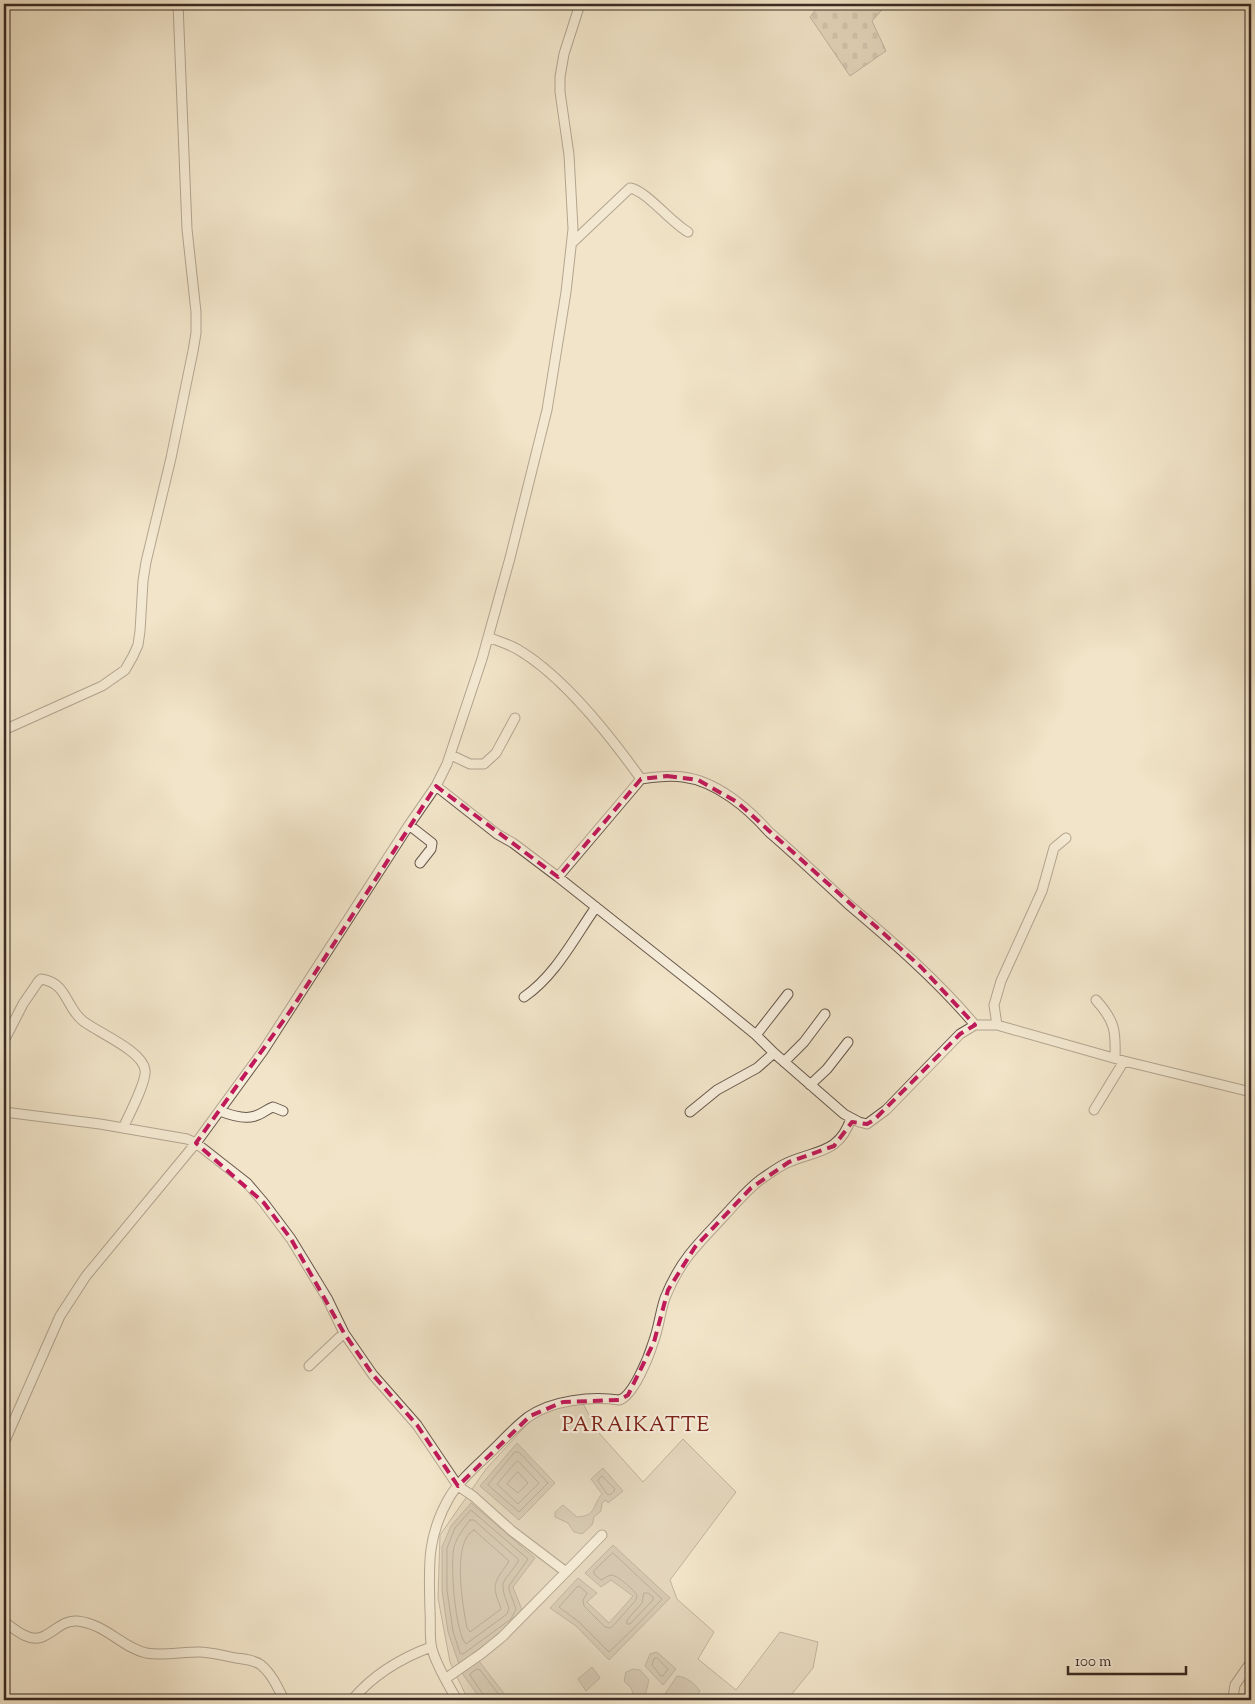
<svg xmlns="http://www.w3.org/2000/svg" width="1255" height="1704" font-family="'Sorts Mill Goudy',serif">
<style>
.green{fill:#d2c4ac;stroke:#867768}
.cemetery{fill:url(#cemetery-stones);stroke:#867768}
.water{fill:#b3a590;stroke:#837464}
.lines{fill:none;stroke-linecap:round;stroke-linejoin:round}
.shore{stroke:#77685a;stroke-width:1}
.minor-casing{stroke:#68584c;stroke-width:11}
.minor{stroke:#f6eddb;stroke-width:9}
.marked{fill:none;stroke:#c2185b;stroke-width:4;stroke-dasharray:10 6;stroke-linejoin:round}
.labels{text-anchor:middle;stroke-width:4.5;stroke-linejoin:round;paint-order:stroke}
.quarter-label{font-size:21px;letter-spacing:1px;fill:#7a1f14;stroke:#f6eddb}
</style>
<defs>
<pattern id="cemetery-stones" width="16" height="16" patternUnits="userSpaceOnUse" patternTransform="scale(1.25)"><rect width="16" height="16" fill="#d2c4ac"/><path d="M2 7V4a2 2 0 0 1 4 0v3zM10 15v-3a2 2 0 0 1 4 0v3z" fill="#ac9f8c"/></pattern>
</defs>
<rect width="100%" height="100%" fill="#f1e4c8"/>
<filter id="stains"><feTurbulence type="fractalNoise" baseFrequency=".004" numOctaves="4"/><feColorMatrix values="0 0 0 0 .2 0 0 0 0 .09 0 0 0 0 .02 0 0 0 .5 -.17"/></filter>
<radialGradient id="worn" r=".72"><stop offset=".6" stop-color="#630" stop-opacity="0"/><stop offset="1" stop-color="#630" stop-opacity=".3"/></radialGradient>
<!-- green -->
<path class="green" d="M 579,1396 L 598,1432 L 643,1482 L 683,1439 L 736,1492 L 670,1580 L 677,1599 L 714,1632 L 698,1659 L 736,1690 L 780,1632 L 818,1642 L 813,1668 L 787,1700 L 468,1700 L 450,1662 L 438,1598 L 440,1535 L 486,1469 L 542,1408 Z"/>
<!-- cemetery -->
<path class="cemetery" d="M 820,4 L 887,4 L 872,21 L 886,51 L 850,76 L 810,17 Z"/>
<!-- water -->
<path class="water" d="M 517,1443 L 555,1483 L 519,1520 L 480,1486 Z
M 603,1468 L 623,1491 L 608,1503 L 606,1500 L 602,1503 L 601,1511 L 594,1517 L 592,1525 L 582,1534 L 574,1532 L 568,1523 L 555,1517 L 555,1512 L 563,1505 L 577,1517 C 597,1516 592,1505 602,1494 L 591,1479 Z
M 471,1503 L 535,1558 L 513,1587 L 522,1610 L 515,1622 L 459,1664 L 448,1632 L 442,1591 L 442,1547 L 451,1526 Z
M 613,1545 L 670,1598 L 609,1660 L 576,1626 L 550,1608 L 578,1578 L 597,1593 L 587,1602 L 609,1623 L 633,1596 L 611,1580 L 601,1587 L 585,1573 Z
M 657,1652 L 676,1669 L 663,1685 L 645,1666 L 650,1654 Z
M 479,1661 L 509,1700 L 481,1700 L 462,1673 Z
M 592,1667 L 600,1678 L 586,1691 L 578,1679 Z
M 633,1669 L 640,1670 L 649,1680 L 644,1700 L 634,1700 L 635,1699 L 631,1688 L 624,1681 L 626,1672 Z
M 677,1676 C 688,1678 693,1682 700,1691 L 694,1700 L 661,1700 Z"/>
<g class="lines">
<!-- shore -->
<path class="shore" d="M 515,1452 L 519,1452 L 548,1483 L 519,1512 L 488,1485 Z
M 518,1461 L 539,1483 L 518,1504 L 497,1484 L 516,1462 Z
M 518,1472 L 528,1483 L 518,1493 L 507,1484 Z
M 602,1476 L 615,1489 L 614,1491 L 610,1495 L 607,1494 L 598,1481 Z
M 472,1511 L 528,1559 L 509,1586 L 509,1590 L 516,1609 L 511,1619 L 463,1654 L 460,1653 L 453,1631 L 447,1590 L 447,1548 L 455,1528 L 470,1511 Z
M 470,1520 L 474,1520 L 519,1560 C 504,1585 497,1577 509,1608 L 507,1614 L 466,1644 C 455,1633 450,1563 454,1547 C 457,1537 463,1529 470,1520 Z
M 474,1530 L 509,1561 C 503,1572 492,1580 496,1594 C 497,1599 500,1604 501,1609 L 470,1632 L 467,1628 C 463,1607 451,1541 474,1530 Z
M 613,1553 L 662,1599 L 636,1626 L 609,1652 L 579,1622 L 559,1607 L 577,1587 L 579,1586 L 587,1593 L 583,1600 L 584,1606 L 605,1627 L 610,1628 L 613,1626 L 636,1600 L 637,1596 C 636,1591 618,1576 612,1575 C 608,1575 604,1579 601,1580 L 594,1574 L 594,1571 Z
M 644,1593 L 648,1593 L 653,1597 L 653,1600 L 630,1624 L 627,1624 L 627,1620 L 642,1603 Z
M 657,1658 L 668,1669 L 663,1676 L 661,1676 L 652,1665 L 654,1659 Z
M 484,1700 L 484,1696 L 470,1675 L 471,1673 L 477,1669 L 480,1670 L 503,1700"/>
<defs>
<path id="minor" d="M 572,243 L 630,188 C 647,191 670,222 688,232
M 488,637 C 498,641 508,644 517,649 C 562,675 611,737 641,779
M 4,730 L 102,686 L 125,670 L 133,656 L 138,645 L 140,631 L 143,581 L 146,562 L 171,458 L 193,351 L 196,333 L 196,312 L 187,229 L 178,4
M 451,755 L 470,764 L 484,764 L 496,753 L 515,718
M 436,786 L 497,834 L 513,843 L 558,877 L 712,999 L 756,1035 L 774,1053 L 844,1114 L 859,1122 L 867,1124 L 886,1110 L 960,1034 L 975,1025 L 997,1025 L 1124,1061 L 1251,1092
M 409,825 L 432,843 L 431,849 L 420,863
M 558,877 L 641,779 C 654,777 669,775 683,777 C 716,781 748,808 769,832 C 796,855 822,880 848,904 C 893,942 937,980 975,1025
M 524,997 C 556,975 574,938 596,907
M 1096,1000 C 1115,1021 1116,1031 1115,1058
M 997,1025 L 994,1005 L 1001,981 L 1042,891 L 1054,848 L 1066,838
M 756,1035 L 788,994
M 4,1041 L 23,1004 L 38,982 L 41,979 C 68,983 65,1007 83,1021 C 97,1032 143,1051 145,1070 C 147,1081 128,1117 123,1128
M 784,1062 L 804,1042 L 825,1014
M 810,1085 L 827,1069 L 848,1042
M 1094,1110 L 1124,1061
M 220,1111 C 230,1115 244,1120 255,1116 C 262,1114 267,1109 273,1107 L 283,1111
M 4,1112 L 100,1124 L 187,1139 L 196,1143 L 247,1183 L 264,1203 L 291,1239 L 327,1298 L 344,1333 L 373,1375 L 417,1425 L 458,1486 L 473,1496 L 512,1531 L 566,1572 L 602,1535
M 690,1112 L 717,1090 L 757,1068 L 774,1053
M 309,1366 L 344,1333
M 4,1443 L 60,1316 L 86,1276 L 196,1143 L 263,1051 L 409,825 L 436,786 L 447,764 L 482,659 L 510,558 L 547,410 L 566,292 L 573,229 L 569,155 L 560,92 L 560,77 L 564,54 L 580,4
M 4,1622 C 11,1626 18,1633 26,1636 C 47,1646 57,1619 77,1621 C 106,1624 121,1647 146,1653 C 163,1656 181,1652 199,1652 C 211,1652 224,1656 236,1658 C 245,1659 254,1660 261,1665 C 272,1674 278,1688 284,1700
M 445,1679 L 481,1654 L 502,1637 L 566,1572
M 352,1700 C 373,1675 401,1658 431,1647
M 457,1700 C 448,1684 437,1667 432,1649 C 429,1638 431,1623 430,1611 C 429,1568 426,1538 449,1498 C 460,1479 480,1463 495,1448 C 506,1437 516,1426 528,1417 C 552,1400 592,1396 619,1400 C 633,1397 649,1356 653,1343 C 659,1328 660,1312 665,1298 C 671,1283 679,1268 689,1255 C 700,1241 713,1228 725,1215 C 736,1203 747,1190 760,1180 C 769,1174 779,1166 789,1162 C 817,1150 840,1153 851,1118
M 1234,1700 L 1233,1697 L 1235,1685 L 1251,1662"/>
</defs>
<!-- minor casing -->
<use href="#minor" class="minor-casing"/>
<!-- minor -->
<use href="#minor" class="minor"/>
</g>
<!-- marked area -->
<path d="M0 0H1255V1704H0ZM 667,776 L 698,780 L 737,802 L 921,967 L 975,1025 L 960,1034 L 874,1120 L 867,1124 L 852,1122 L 834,1146 L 789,1162 L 751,1188 L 695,1247 L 668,1290 L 654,1342 L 628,1395 L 619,1400 L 563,1402 L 530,1416 L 458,1486 L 417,1425 L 373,1375 L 344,1333 L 291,1239 L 264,1203 L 196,1143 L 291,1010 L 436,786 L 558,877 L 641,779 Z" fill="#f1e4c8" fill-opacity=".55" fill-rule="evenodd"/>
<path class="marked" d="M 667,776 L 698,780 L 737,802 L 921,967 L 975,1025 L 960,1034 L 874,1120 L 867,1124 L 852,1122 L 834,1146 L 789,1162 L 751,1188 L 695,1247 L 668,1290 L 654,1342 L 628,1395 L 619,1400 L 563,1402 L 530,1416 L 458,1486 L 417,1425 L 373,1375 L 344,1333 L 291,1239 L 264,1203 L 196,1143 L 291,1010 L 436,786 L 558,877 L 641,779 Z"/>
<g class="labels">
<!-- quarter labels -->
<g class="quarter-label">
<text x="636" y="1431">PARAIKATTE</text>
</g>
</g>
<!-- margin -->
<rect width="1255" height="1704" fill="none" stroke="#f1e4c8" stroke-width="20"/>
<rect x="5" y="5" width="1245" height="1694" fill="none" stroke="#3b2a23" stroke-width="2.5"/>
<rect x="10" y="10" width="1235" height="1684" fill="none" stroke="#3b2a23"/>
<!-- scale -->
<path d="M1068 1666v8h118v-8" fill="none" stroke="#3b2a23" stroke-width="2.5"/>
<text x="1075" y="1666" font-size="15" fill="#3b2a23" stroke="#f6eddb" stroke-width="4" paint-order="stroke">100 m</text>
<rect width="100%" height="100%" filter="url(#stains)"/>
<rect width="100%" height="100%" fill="url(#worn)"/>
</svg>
